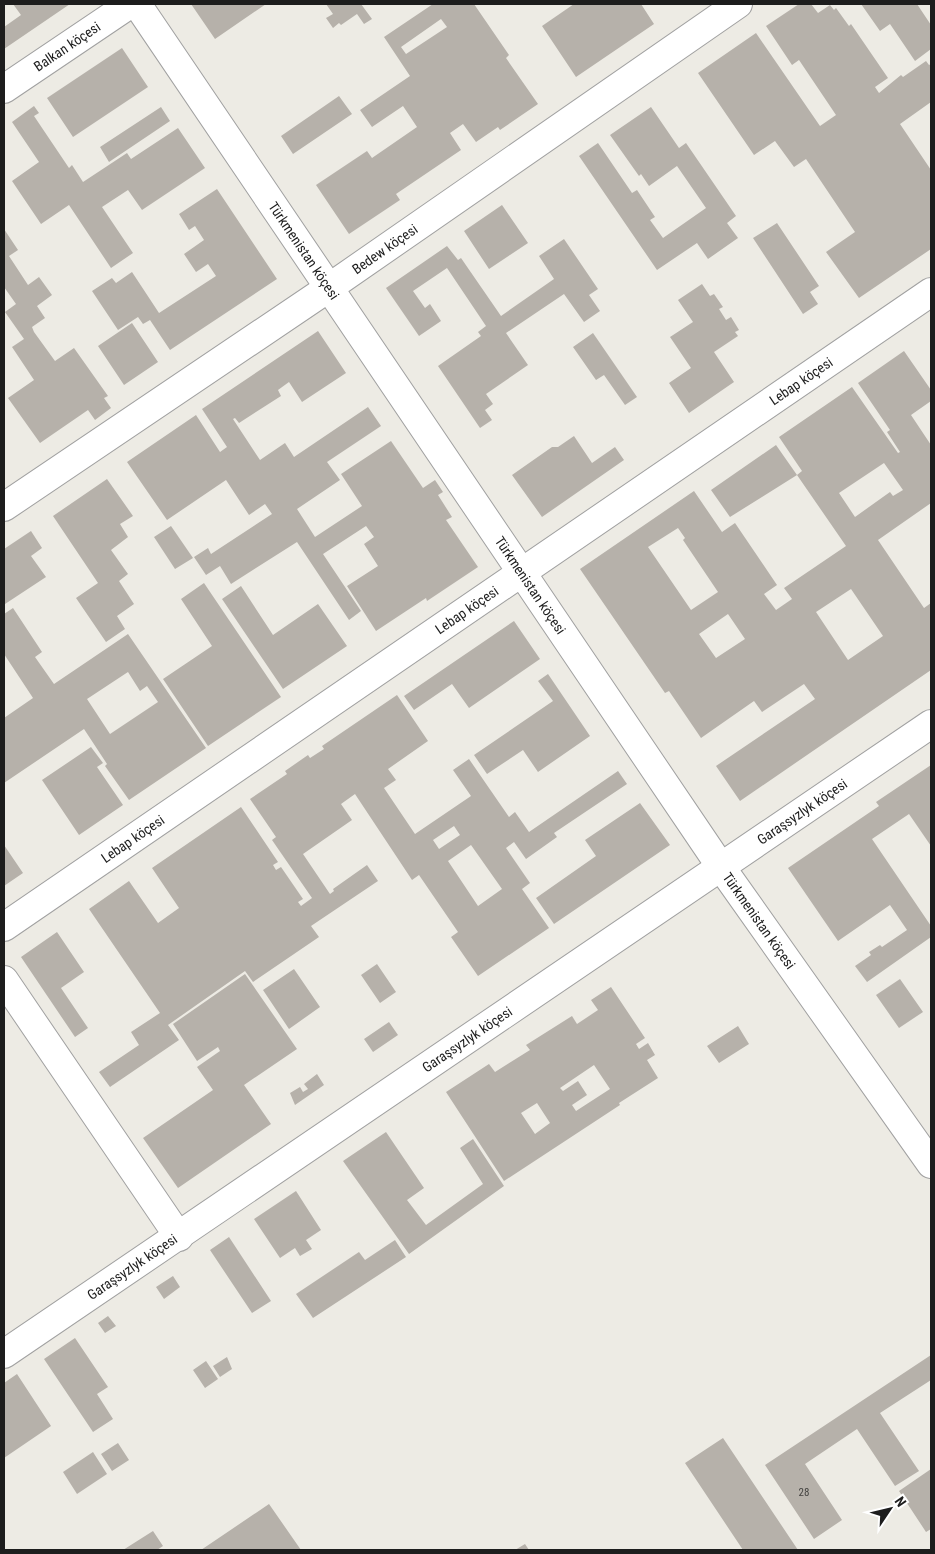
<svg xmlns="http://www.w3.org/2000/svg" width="935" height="1554" font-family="'Roboto Condensed',sans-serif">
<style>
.building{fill:#b6b1aa;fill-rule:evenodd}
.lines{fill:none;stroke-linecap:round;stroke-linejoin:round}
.minor-casing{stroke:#a1a1a1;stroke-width:30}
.minor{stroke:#fff;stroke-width:28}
.labels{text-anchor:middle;stroke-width:5;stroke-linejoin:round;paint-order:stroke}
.number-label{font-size:11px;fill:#434240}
.street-label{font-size:14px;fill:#1d1d1d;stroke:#fff}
</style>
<rect width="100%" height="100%" fill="#edebe4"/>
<!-- building -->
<path class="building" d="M 13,4 L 70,4 L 4,49 L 4,27 L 21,15 Z
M 191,4 L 266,4 L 215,39 Z
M 326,4 L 361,4 L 372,19 L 364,24 L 357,14 L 341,25 L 339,23 L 333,28 L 326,18 L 333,14 Z
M 433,4 L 474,4 L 509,55 L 506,58 L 538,104 L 500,130 L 498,127 L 476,142 L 463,124 L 450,133 L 461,150 L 396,194 L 400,200 L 349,234 L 316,185 L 367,151 L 372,158 L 417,127 L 403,106 L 372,127 L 360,110 L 410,76 L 384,37 ZM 441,19 L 447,27 L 406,54 L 401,47 Z
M 574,4 L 641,4 L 654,24 L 576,77 L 542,26 Z
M 799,4 L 811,4 L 818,13 L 830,5 L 834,10 L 836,8 L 849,26 L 851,24 L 888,78 L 875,87 L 879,93 L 901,75 L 903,77 L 926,61 L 929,65 L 931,64 L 931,102 L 900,124 L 931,170 L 931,249 L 859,298 L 826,252 L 855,232 L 806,159 L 794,167 L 775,141 L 754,155 L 698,73 L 756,33 L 820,126 L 836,115 L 799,60 L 792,65 L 766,26 Z
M 861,4 L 917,4 L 931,25 L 931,49 L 915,61 L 890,24 L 880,31 Z
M 122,48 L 148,87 L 73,137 L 47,98 Z
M 339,96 L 352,114 L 293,154 L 281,136 Z
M 34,106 L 39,113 L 34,116 L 69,168 L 72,165 L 83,182 L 127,153 L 131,159 L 178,128 L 205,168 L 142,210 L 128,190 L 102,207 L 133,253 L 111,268 L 69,205 L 41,224 L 12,181 L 39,162 L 12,122 Z
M 161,107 L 170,121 L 109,162 L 100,147 Z
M 651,107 L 679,148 L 686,143 L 736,216 L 727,223 L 738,238 L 708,259 L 697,243 L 657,270 L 579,156 L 598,143 L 632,193 L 637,190 L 655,217 L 650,220 L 663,238 L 706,208 L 677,166 L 649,186 L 641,174 L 639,176 L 610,135 Z
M 217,189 L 277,279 L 170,350 L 150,320 L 143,324 L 138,317 L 118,330 L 92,291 L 112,278 L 116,283 L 132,272 L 159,313 L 216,276 L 208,264 L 196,272 L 184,254 L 204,240 L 195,226 L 189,230 L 179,214 Z
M 502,205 L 528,243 L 489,269 L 464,231 Z
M 777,223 L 819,286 L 810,292 L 818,304 L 803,314 L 753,238 Z
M 4,229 L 18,250 L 9,256 L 28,285 L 39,277 L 52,295 L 37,306 L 45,318 L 32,327 L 34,332 L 55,361 L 74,348 L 108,396 L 104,398 L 111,408 L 95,420 L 88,410 L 40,443 L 8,398 L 34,380 L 12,347 L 24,339 L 5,312 L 16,304 L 4,287 Z
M 564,239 L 598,289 L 589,295 L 600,311 L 584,322 L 564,294 L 506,333 L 528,365 L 486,394 L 493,404 L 485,410 L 492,420 L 480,428 L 438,366 L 481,336 L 478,332 L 486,326 L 447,268 L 413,291 L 425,308 L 430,304 L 441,321 L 419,336 L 386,288 L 447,246 L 458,260 L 461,258 L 501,316 L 554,279 L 539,256 Z
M 702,284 L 710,296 L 714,294 L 723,307 L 719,309 L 726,320 L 731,317 L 739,330 L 735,332 L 738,336 L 714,352 L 734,382 L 689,413 L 669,383 L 691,368 L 670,337 L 693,322 L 678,300 Z
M 132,323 L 158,362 L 124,385 L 98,346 Z
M 318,331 L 346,373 L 302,402 L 289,382 L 278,390 L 281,396 L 239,423 L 235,418 L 233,419 L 260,460 L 285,443 L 294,457 L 368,407 L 381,426 L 327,462 L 340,480 L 297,509 L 315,537 L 362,506 L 341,474 L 391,441 L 423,488 L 435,480 L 443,492 L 438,495 L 452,517 L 446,520 L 478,567 L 427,601 L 426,598 L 376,631 L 347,586 L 378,566 L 364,544 L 374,537 L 366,526 L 323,554 L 361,611 L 349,620 L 297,542 L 231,584 L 220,566 L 206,575 L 194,557 L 208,548 L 211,554 L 272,514 L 265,504 L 249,515 L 226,480 L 167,520 L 127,462 L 196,415 L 220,452 L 227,447 L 202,409 Z
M 593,333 L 637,397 L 625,405 L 604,375 L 596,380 L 573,347 Z
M 904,351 L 931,390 L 931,401 L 911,415 L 931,445 L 931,503 L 878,540 L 924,608 L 931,603 L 931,670 L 740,801 L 716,766 L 815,699 L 804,684 L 762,712 L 754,701 L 701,738 L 669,691 L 665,693 L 580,569 L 694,491 L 722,532 L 735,523 L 777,585 L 764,594 L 776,610 L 792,599 L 784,588 L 846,546 L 797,475 L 802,471 L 779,437 L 852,387 L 898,453 L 900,452 L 887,432 L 890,430 L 858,383 ZM 884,463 L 903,490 L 893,496 L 890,492 L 855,517 L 839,493 ZM 678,528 L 685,538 L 683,540 L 718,592 L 691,610 L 648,547 ZM 851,589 L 883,636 L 848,660 L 816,612 ZM 728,614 L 745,639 L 716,658 L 699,634 Z
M 574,436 L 592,463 L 615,447 L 624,460 L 542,517 L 512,475 L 552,447 L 558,447 Z
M 776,445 L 797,475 L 730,517 L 711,490 Z
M 107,479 L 133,516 L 120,524 L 128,537 L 111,550 L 128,574 L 119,581 L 134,604 L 117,616 L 125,629 L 106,642 L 76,598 L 98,583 L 53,516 Z
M 171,526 L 193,558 L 175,569 L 154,537 Z
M 31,531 L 42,548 L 31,556 L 46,577 L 5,604 L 4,549 Z
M 204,583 L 281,697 L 208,746 L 163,679 L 212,646 L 181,599 Z
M 241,586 L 273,635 L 318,604 L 347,646 L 283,689 L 222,599 Z
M 13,608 L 42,652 L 35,657 L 54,684 L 128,634 L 206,748 L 129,800 L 105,766 L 107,764 L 84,729 L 4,783 L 4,718 L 33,698 L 4,654 L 4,614 ZM 128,672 L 140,691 L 147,686 L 158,702 L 110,734 L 87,699 Z
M 514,621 L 540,659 L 469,708 L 452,684 L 414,710 L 404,696 Z
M 548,674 L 590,736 L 538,772 L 523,750 L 487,774 L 474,755 L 553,701 L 538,681 Z
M 397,695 L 428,741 L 388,769 L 396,780 L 384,788 L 415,834 L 471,796 L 453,770 L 469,759 L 509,817 L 515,812 L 529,832 L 618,771 L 627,784 L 554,833 L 557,837 L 526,859 L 514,842 L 506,848 L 530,883 L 522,889 L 549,928 L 478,976 L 451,937 L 458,932 L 419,875 L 412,880 L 355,794 L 341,804 L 352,820 L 303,854 L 330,894 L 334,891 L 333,889 L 367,865 L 378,881 L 311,926 L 319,937 L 253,982 L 245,971 L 168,1025 L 179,1040 L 110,1087 L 99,1072 L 139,1045 L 131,1032 L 160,1013 L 89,909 L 129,881 L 158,923 L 179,908 L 152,868 L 241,807 L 278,862 L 273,865 L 276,870 L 281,867 L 303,899 L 298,902 L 301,906 L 312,898 L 272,840 L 276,837 L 250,799 L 287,774 L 285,771 L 308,755 L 310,758 L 324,749 L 322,746 ZM 454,826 L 460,835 L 439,849 L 433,840 ZM 471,845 L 502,889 L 478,906 L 448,861 Z
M 91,747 L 103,763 L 97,767 L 123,805 L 79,835 L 42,780 Z
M 931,765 L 931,846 L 909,814 L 872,839 L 931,926 L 931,937 L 867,982 L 855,966 L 871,955 L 869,952 L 880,945 L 882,947 L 907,930 L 890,905 L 838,941 L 788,868 L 879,806 L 876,802 Z
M 640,803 L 670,845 L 554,924 L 536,898 L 596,856 L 585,840 Z
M 4,845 L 23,873 L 4,886 Z
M 57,932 L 84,972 L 61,988 L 88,1028 L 75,1037 L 21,957 Z
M 377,964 L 396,992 L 380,1003 L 361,975 Z
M 294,969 L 320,1007 L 289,1029 L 263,990 Z
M 245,974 L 297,1049 L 244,1085 L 271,1124 L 178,1188 L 143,1138 L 213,1090 L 197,1067 L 220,1051 L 218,1047 L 197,1061 L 173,1024 Z
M 900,979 L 923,1012 L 899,1028 L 876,995 Z
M 611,987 L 645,1038 L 636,1044 L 639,1049 L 648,1043 L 655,1055 L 647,1060 L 658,1078 L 619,1103 L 620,1105 L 504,1181 L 446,1092 L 489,1064 L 495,1072 L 530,1050 L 526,1045 L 572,1016 L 577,1024 L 598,1010 L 591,1000 ZM 594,1065 L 610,1089 L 576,1111 L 572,1105 L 587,1095 L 578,1081 L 563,1091 L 560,1088 ZM 537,1103 L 550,1123 L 535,1134 L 521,1113 Z
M 389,1022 L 398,1035 L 373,1052 L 364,1039 Z
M 738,1026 L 749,1044 L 719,1063 L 707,1046 Z
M 317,1074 L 324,1085 L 295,1105 L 290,1093 L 300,1087 L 303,1092 L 308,1089 L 304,1084 Z
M 386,1132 L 424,1188 L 407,1200 L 426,1225 L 483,1184 L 460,1148 L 473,1139 L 504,1186 L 409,1254 L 343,1161 Z
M 296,1191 L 321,1230 L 306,1240 L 312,1249 L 300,1256 L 295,1248 L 280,1258 L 254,1219 Z
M 229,1237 L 271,1301 L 252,1313 L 210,1250 Z
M 395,1240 L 406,1257 L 313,1318 L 296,1294 L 359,1252 L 365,1260 Z
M 173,1276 L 180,1287 L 164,1299 L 156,1287 Z
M 108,1316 L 116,1326 L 105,1333 L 98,1323 Z
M 75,1338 L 108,1387 L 97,1394 L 113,1419 L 93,1432 L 44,1359 Z
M 931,1355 L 931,1380 L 880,1413 L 919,1471 L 895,1486 L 857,1429 L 805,1464 L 842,1520 L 814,1539 L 765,1465 Z
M 227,1357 L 232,1369 L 220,1377 L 213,1366 Z
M 206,1361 L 218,1379 L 205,1388 L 193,1370 Z
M 17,1374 L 51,1426 L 4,1458 L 4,1383 Z
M 723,1438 L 798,1550 L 743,1550 L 685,1463 Z
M 118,1443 L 129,1460 L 112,1471 L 101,1454 Z
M 93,1452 L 107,1474 L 77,1494 L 63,1472 Z
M 931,1469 L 931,1529 L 926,1532 L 899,1491 Z
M 269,1504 L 301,1550 L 201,1550 Z
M 153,1531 L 163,1546 L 157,1550 L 123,1550 Z
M 525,1544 L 529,1550 L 515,1550 Z"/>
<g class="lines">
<defs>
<g id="minor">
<path id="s1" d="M 137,4 L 721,867 L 931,1164"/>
<path id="s2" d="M 4,89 L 130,4"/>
<path id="s3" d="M 4,507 L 330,287 L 738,4"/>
<path id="s4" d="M 4,927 L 931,292"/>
<path d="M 4,980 L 179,1237"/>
<path id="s5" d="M 4,1354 L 931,724"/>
</g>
</defs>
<!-- minor casing -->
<use href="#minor" class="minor-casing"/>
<!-- minor -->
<use href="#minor" class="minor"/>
</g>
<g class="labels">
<!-- number labels -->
<g class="number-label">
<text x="804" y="1496">28</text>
</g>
<!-- street labels -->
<g class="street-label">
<text dy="5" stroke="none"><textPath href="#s2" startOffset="76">Balkan köçesi</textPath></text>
<text dy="5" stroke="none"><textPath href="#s3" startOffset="460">Bedew köçesi</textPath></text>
<text dy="5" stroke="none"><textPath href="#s1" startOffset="298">Türkmenistan köçesi</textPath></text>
<text dy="5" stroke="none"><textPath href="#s4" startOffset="966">Lebap köçesi</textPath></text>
<text dy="5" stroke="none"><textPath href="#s1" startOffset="702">Türkmenistan köçesi</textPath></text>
<text dy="5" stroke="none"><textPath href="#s4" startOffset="561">Lebap köçesi</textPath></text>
<text dy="5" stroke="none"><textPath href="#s5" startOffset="965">Garaşsyzlyk köçesi</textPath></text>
<text dy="5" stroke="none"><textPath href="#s4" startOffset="156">Lebap köçesi</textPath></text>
<text dy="5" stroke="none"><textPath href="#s1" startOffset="1108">Türkmenistan köçesi</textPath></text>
<text dy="5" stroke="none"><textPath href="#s5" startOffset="560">Garaşsyzlyk köçesi</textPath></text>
<text dy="5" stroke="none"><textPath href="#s5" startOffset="155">Garaşsyzlyk köçesi</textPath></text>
</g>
</g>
<!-- border -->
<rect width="935" height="1554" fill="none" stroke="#1d1d1d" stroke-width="10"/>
<!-- north arrow -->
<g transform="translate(890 1509) rotate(55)" stroke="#ffffff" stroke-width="4" paint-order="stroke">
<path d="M0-4L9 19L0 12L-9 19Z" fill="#1d1d1d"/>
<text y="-8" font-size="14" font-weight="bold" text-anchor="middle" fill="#1d1d1d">N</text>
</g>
</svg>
